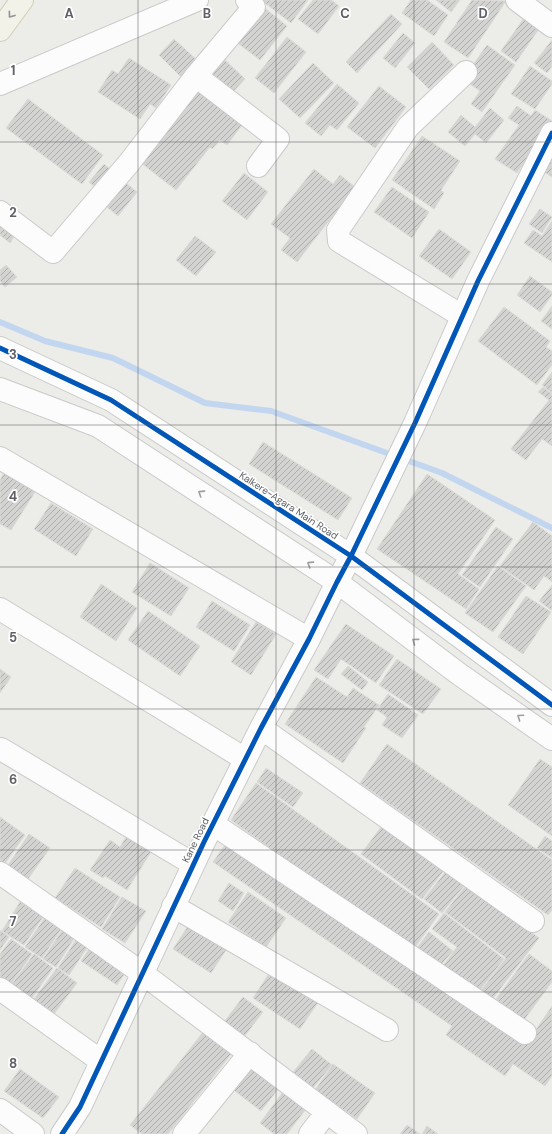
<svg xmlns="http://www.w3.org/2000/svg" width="552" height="1134" font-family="'DM Sans',sans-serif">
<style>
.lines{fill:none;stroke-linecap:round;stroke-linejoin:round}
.stream{stroke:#c2d6f0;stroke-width:6}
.building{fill:url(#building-hatch);stroke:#dcdbd7}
.minor-casing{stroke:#c9caca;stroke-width:24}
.major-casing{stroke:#d1ceb9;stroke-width:24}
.minor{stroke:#fcfcfc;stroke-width:22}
.major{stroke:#f2f2e9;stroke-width:22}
.cycleway-casing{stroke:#fff;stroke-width:8}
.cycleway{stroke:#0057b8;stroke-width:5}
.oneway{stroke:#929393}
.oneway2{stroke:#9d9ea1}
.grid{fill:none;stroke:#5e6065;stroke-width:1;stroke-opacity:0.55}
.labels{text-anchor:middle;stroke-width:3.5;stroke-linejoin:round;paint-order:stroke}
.street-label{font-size:10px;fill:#5e6065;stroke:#fff}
.grid-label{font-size:13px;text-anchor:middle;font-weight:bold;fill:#5e6065;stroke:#fff;stroke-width:3.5;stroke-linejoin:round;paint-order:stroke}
</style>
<defs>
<pattern id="building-hatch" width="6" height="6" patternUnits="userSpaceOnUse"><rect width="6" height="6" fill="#d3d3d1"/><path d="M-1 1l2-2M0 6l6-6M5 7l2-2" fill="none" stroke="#aeafad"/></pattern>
</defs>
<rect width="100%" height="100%" fill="#ecece8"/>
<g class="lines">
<!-- stream -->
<path class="stream" d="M 0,322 L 45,341 L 113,358 L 205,403 L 271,411 L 442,473 L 552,528"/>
</g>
<!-- building -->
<path class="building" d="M 261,0 L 308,0 L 291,23 Z
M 313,0 L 331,0 L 339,6 L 318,34 L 298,19 Z
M 411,0 L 427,0 L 448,15 L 434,36 L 402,13 Z
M 436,0 L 460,0 L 451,12 Z
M 472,0 L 506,1 L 468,58 L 444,42 Z
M 262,6 L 287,26 L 260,60 L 235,41 Z
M 391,14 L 402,24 L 357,73 L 346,62 Z
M 526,15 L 541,26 L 516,62 L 501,51 Z
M 403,33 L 415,43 L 395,68 L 383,58 Z
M 287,37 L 306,52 L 274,93 L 255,78 Z
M 174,39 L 199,62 L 183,79 L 159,55 Z
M 552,40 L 552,66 L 547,73 L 534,63 Z
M 432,42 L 454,65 L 429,89 L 407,67 Z
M 487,45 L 515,65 L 482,112 L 471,104 L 480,91 L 463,79 Z
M 129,58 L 171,85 L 156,108 L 150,104 L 140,119 L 98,92 L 112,70 L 118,74 Z
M 225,60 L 245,79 L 231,94 L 211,75 Z
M 313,63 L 334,83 L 300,118 L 279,99 Z
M 530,66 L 552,81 L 552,84 L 535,109 L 511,94 Z
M 196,83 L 245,121 L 227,145 L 220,140 L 212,149 L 210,147 L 176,190 L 136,159 Z
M 337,84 L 359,103 L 337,130 L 330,125 L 321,136 L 305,123 Z
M 379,86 L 406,107 L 375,148 L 347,127 Z
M 28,99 L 103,155 L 82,184 L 6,128 Z
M 517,106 L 531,116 L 535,110 L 552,121 L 517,173 L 495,159 L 519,125 L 508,118 Z
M 490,108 L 504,120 L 486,143 L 475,134 L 465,146 L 448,132 L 461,115 L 475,127 Z
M 422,136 L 460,161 L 441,190 L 444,193 L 434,209 L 392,180 Z
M 552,160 L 552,177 L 544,172 Z
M 104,164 L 116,174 L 101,192 L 89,182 Z
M 314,169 L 333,184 L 340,175 L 355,187 L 297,262 L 281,250 L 290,238 L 271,224 Z
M 244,173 L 268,192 L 247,220 L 222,201 Z
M 121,179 L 137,192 L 118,216 L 102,203 Z
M 392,187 L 429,212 L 412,238 L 374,212 Z
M 540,209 L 552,217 L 542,233 L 529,224 Z
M 0,219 L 17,232 L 10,243 L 0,235 Z
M 552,221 L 552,262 L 524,243 L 533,230 L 542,236 Z
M 439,229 L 471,252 L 452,279 L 419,256 Z
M 195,236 L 216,252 L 196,276 L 176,260 Z
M 6,265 L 17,277 L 5,287 L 0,281 L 0,270 Z
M 530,276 L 552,292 L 552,295 L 540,312 L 517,295 Z
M 552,306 L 552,329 L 541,321 Z
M 504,307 L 550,341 L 546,347 L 552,351 L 552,365 L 537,385 L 478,341 Z
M 552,372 L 552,393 L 542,385 Z
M 543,387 L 552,394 L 552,446 L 542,439 L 526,460 L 511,449 L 549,400 L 538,392 Z
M 263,442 L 352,498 L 338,520 L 249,464 Z
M 4,473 L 35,492 L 11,530 L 0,524 L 0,480 Z
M 427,474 L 495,520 L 458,574 L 479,589 L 466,609 L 377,549 Z
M 51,503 L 93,529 L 76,556 L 34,529 Z
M 533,522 L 552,536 L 552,582 L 544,576 L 534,590 L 500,566 Z
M 496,527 L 513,539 L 480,587 L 462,575 Z
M 150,563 L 189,588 L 171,616 L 132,592 Z
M 498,566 L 526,586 L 493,632 L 465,613 Z
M 101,584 L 137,608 L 116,641 L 80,617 Z
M 552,585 L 552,609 L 551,610 L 539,601 Z
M 526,596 L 551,612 L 523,654 L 498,637 Z
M 212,601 L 250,625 L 234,651 L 196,627 Z
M 148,611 L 200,646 L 180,676 L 128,640 Z
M 256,622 L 276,634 L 251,675 L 231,662 Z
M 346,624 L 394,656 L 376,683 L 341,659 L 328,679 L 314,670 Z
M 397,659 L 441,689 L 423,714 L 379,685 Z
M 348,666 L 368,682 L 362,690 L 341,674 Z
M 0,669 L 11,677 L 0,693 Z
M 316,677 L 347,697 L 353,688 L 379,705 L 364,727 L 366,728 L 343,763 L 285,724 Z
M 388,694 L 418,715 L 402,738 L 382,725 L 387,717 L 377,710 Z
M 387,744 L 552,860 L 552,910 L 548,915 L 360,783 Z
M 540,759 L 552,767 L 552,836 L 508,805 Z
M 266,768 L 303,793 L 293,807 L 257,782 Z
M 256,783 L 439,914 L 413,950 L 231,820 Z
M 0,817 L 25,835 L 4,865 L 0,862 Z
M 384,823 L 445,869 L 422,899 L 361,854 Z
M 29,834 L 50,848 L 28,879 L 8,865 Z
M 545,836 L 552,841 L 552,858 L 537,848 Z
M 126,837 L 151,852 L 127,890 L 105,876 L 103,878 L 90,870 L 110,840 L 120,847 Z
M 227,842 L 527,1043 L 552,1006 L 552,1076 L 545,1086 L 513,1064 L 505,1076 L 446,1035 L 452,1026 L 213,862 Z
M 75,868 L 120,897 L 101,927 L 55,898 Z
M 446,871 L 464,886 L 442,913 L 424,899 Z
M 229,883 L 244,893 L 233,911 L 218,901 Z
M 467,884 L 539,938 L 491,1001 L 480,992 L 506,958 L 445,912 Z
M 248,892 L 286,918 L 266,947 L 228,922 Z
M 122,897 L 146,911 L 125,943 L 102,929 Z
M 20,902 L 43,917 L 24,945 L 2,931 Z
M 444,913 L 504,959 L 477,994 L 442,967 L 457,947 L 432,929 Z
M 45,917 L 62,928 L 42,958 L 25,947 Z
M 192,920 L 230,944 L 211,973 L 173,949 Z
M 63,929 L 75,937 L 56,967 L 43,959 Z
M 0,930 L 9,937 L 0,950 Z
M 429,932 L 453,951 L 440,966 L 417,948 Z
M 77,938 L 89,945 L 69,975 L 58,968 Z
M 11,939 L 32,954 L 11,984 L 0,976 L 0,954 Z
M 91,946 L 127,970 L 117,985 L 81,961 Z
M 34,954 L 53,968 L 32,998 L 12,984 Z
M 529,954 L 552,971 L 552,982 L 524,1020 L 496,999 Z
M 57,968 L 77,983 L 54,1014 L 34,999 Z
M 272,969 L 319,1001 L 300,1029 L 253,998 Z
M 243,997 L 263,1012 L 244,1037 L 224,1022 Z
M 204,1031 L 232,1053 L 168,1134 L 142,1134 L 130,1125 Z
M 312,1049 L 332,1065 L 313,1088 L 293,1072 Z
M 249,1064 L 279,1088 L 261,1111 L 231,1088 Z
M 333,1064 L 375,1093 L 357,1119 L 315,1090 Z
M 20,1069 L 59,1097 L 43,1118 L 4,1091 Z
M 283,1092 L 306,1109 L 287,1134 L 274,1134 L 260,1123 Z
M 407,1125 L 420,1134 L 400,1134 Z
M 427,1126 L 438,1134 L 422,1134 Z"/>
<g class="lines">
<defs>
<path id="minor" d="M 517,0 L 552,26
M 196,76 L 278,139 L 258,166
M 0,84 L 197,0
M 0,212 L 53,252 L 129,163 L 196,76 L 254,7 L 247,0
M 462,316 L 339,241 L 338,230 L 408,127 L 466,72
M 0,348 L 111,400 L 351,556 L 552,705
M 0,389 L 98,426 L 337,582 L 459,674 L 552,739
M 0,458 L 309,639
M 0,609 L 245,759
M 261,728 L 533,921
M 1,749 L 193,864
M 213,824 L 525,1033
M 0,873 L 142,973 L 356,1134
M 173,906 L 387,1030
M 0,989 L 101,1061
M 0,1110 L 33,1134
M 62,1134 L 80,1107 L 204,842 L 261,728 L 309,639 L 337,582 L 351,556 L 415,423 L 478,281 L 552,133
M 184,1134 L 250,1053
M 310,1134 L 327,1112"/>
<path id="major" d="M 0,30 L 22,0"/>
</defs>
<!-- minor casing -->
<use href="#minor" class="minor-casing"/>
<!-- major casing -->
<use href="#major" class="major-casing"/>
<!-- minor -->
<use href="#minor" class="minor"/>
<!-- major -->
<use href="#major" class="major"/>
<defs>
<path id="cycleway" d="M 0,348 L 111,400 L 351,556 L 552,705
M 62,1134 L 80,1107 L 204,842 L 261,728 L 309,639 L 337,582 L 351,556 L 415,423 L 478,281 L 552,133"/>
</defs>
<!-- cycleway casing -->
<use href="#cycleway" class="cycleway-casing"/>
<!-- cycleway -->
<use href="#cycleway" class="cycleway"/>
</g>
<!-- one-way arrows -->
<defs><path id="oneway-chevron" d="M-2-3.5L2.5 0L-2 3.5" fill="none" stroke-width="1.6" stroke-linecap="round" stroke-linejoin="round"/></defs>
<use class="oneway" href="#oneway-chevron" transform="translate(11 15) rotate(126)"/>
<g class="oneway2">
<use href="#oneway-chevron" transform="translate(201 493) rotate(-147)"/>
<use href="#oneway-chevron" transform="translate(310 564) rotate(-147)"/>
<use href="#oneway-chevron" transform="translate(415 641) rotate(-143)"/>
<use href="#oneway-chevron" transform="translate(520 717) rotate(-145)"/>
</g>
<!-- grid -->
<path class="grid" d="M 138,0 L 138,1134M 276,0 L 276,1134M 414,0 L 414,1134M 0,142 L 552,142M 0,284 L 552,284M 0,425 L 552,425M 0,567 L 552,567M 0,709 L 552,709M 0,850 L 552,850M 0,992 L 552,992"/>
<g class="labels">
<!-- street labels -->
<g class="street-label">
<text transform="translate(289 505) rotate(33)" y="4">Kalkere-Agara Main Road</text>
<text transform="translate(195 840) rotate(-64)" y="4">Kane Road</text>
</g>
</g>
<g class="grid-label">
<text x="69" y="18">A</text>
<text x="207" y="18">B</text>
<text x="345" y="18">C</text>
<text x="483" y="18">D</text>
<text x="13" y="75">1</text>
<text x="13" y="217">2</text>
<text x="13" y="359">3</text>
<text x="13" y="501">4</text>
<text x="13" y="642">5</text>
<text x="13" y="784">6</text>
<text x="13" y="926">7</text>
<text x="13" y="1068">8</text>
</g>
</svg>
